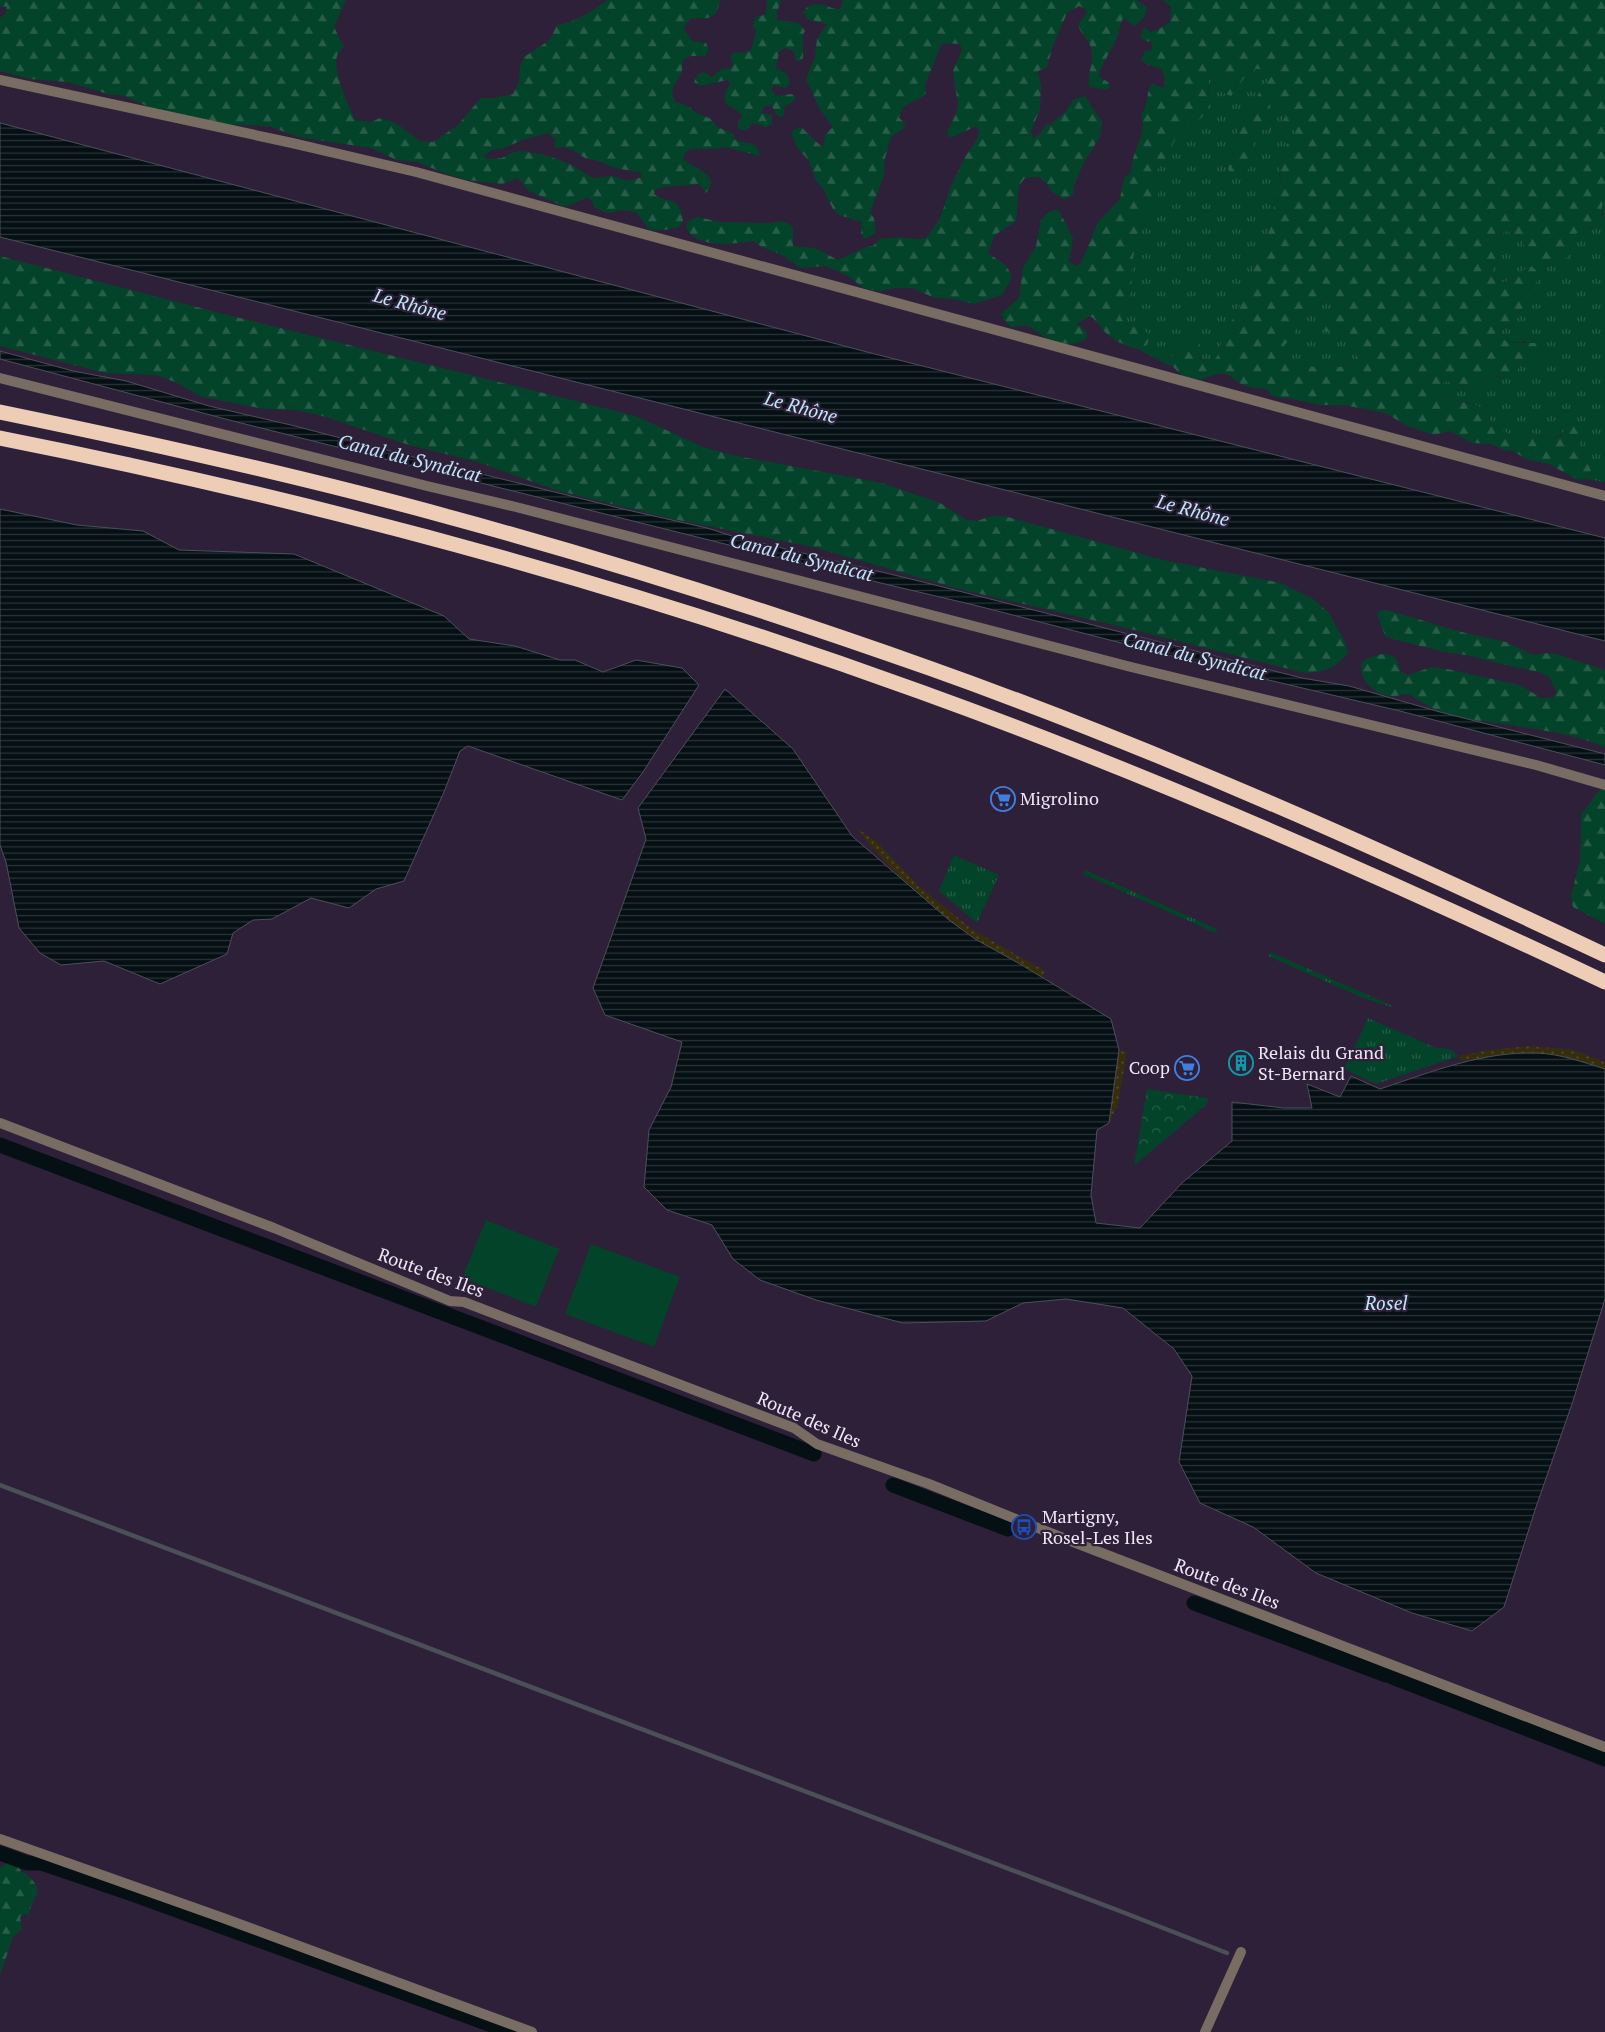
<svg xmlns="http://www.w3.org/2000/svg" width="1605" height="2032" font-family="'PT Serif',serif">
<style>
.grass{fill:url(#grass-tufts)}
.forest{fill:url(#forest-firs);fill-rule:evenodd}
.sand{fill:url(#sand-dots)}
.park{fill:url(#park-crowns)}
.pitch{fill:#034329}
.water{fill:url(#water-rules);stroke:#4b5058}
.lines{fill:none;stroke-linecap:round;stroke-linejoin:round}
.stream{stroke:#4b5058;stroke-width:4.5}
.canal{stroke:#051014;stroke-width:15}
.street{stroke:#796c63;stroke-width:10}
.highway{stroke:#edcdb6;stroke-width:15}
.labels{text-anchor:middle;stroke-width:4.5;stroke-linejoin:round;paint-order:stroke}
.poi-label{font-size:18px;fill:#efe6f6;stroke:#2e2038;text-anchor:start}
.street-label{font-size:18px;fill:#efe6f6;stroke:#2e2038}
.water-label{font-size:19px;font-style:italic;fill:#bce8f8;stroke:#2e2038}
</style>
<defs>
<pattern id="grass-tufts" width="24" height="20" patternUnits="userSpaceOnUse" patternTransform="scale(1.25)"><rect width="24" height="20" fill="#034329"/><path d="M3 7l-1-3M5 7V3M7 7l1-3M15 17l-1-3M17 17v-4M19 17l1-3" fill="none" stroke="#285e49"/></pattern>
<pattern id="forest-firs" width="22" height="20" patternUnits="userSpaceOnUse" patternTransform="scale(1.25)"><rect width="22" height="20" fill="#034329"/><path d="M5 1l3.5 6h-7zM16 11l3.5 6h-7z" fill="#285e49"/></pattern>
<pattern id="sand-dots" width="8" height="8" patternUnits="userSpaceOnUse" patternTransform="scale(1.25)"><rect width="8" height="8" fill="#362d0d"/><path d="M2 2h.1M6 6h.1" fill="none" stroke="#534b31" stroke-width="1.8" stroke-linecap="round"/></pattern>
<pattern id="park-crowns" width="20" height="18" patternUnits="userSpaceOnUse" patternTransform="scale(1.25)"><rect width="20" height="18" fill="#034329"/><path d="M2 6a3 3 0 1 1 6 0M12 15a3 3 0 1 1 6 0" fill="none" stroke="#285e49"/></pattern>
<pattern id="water-rules" width="6" height="5" patternUnits="userSpaceOnUse" patternTransform="scale(1.25)"><rect width="6" height="5" fill="#051014"/><path d="M0 2.5h6" fill="none" stroke="#2a3337"/></pattern>
</defs>
<rect width="100%" height="100%" fill="#2e2038"/>
<!-- grass -->
<path class="grass" d="M 1255,69 L 1264,69 L 1272,76 L 1257,96 L 1254,106 L 1243,118 L 1235,139 L 1235,148 L 1231,158 L 1259,156 L 1249,136 L 1253,126 L 1270,131 L 1271,123 L 1266,115 L 1272,98 L 1283,98 L 1286,107 L 1285,121 L 1296,124 L 1294,134 L 1285,147 L 1287,157 L 1279,175 L 1281,181 L 1274,206 L 1270,230 L 1255,263 L 1251,286 L 1231,322 L 1221,330 L 1221,351 L 1215,359 L 1205,361 L 1186,351 L 1177,353 L 1168,359 L 1172,367 L 1138,349 L 1147,345 L 1140,326 L 1125,325 L 1120,316 L 1132,290 L 1131,272 L 1134,253 L 1138,241 L 1139,225 L 1147,212 L 1156,204 L 1158,195 L 1154,179 L 1155,171 C 1173,157 1167,150 1178,135 C 1186,126 1202,123 1207,109 C 1211,98 1206,86 1210,74 L 1225,71 L 1226,82 L 1231,96 L 1245,77 Z
M 1605,196 L 1605,482 L 1586,479 L 1591,471 L 1580,447 L 1580,437 L 1566,428 C 1554,445 1547,437 1529,432 L 1517,438 C 1507,433 1497,429 1490,420 C 1488,417 1487,412 1484,410 C 1470,398 1453,404 1439,394 L 1438,386 L 1447,381 L 1468,388 L 1480,386 L 1486,379 L 1493,376 L 1500,378 L 1517,371 L 1521,360 L 1530,362 L 1526,341 L 1510,343 L 1500,338 L 1499,332 L 1515,322 L 1521,310 L 1530,300 L 1527,291 L 1534,285 L 1514,278 L 1501,283 L 1495,279 L 1492,272 L 1499,255 L 1497,237 L 1506,231 L 1519,236 L 1532,258 L 1579,230 L 1592,229 L 1603,215 L 1601,204 Z
M 1341,298 L 1350,301 L 1347,313 L 1337,317 L 1328,318 L 1328,331 C 1345,334 1365,347 1351,366 C 1328,369 1301,368 1281,357 L 1279,348 L 1293,338 L 1297,322 C 1303,319 1303,315 1308,311 C 1316,303 1331,300 1341,298 Z
M 954,855 L 999,875 L 977,923 L 939,891 Z
M 1085,870 L 1217,929 L 1216,933 L 1083,874 Z
M 1270,952 L 1393,1006 L 1392,1007 L 1366,999 L 1268,956 Z
M 1368,1018 L 1436,1048 L 1450,1049 L 1459,1056 L 1376,1084 L 1344,1069 Z"/>
<!-- forest -->
<path class="forest" d="M 0,0 L 196,0 L 198,2 L 202,0 L 346,0 L 334,27 L 344,47 C 342,49 338,53 337,56 C 332,70 349,107 355,120 L 371,122 L 380,118 L 396,123 L 420,141 L 433,142 L 457,126 L 481,98 L 494,98 L 513,94 L 519,82 L 520,67 L 524,57 L 550,40 L 557,25 L 570,22 L 585,15 L 608,0 L 720,0 C 717,19 709,19 692,18 L 685,25 L 684,29 L 692,41 L 706,43 L 709,50 L 705,56 L 691,56 L 683,60 C 682,65 683,71 680,76 C 673,86 670,89 675,102 L 687,105 L 695,112 L 711,119 L 717,127 L 734,134 L 734,139 C 746,146 757,138 760,156 L 725,147 L 715,149 L 691,149 L 685,153 L 683,159 C 694,169 722,174 706,193 L 699,184 C 683,187 672,184 656,189 L 654,194 C 669,205 679,194 683,221 L 679,227 L 664,230 L 652,230 L 649,229 L 636,212 L 622,210 L 609,213 L 594,208 L 593,202 L 588,197 L 565,207 L 529,191 L 518,178 L 502,184 L 467,180 L 444,173 L 417,162 L 397,160 L 371,148 L 298,137 L 269,126 L 201,123 L 154,109 L 124,96 L 108,94 L 67,82 L 30,79 L 0,71 L 0,18 L 5,14 L 7,7 L 0,6 ZM 549,133 L 556,141 L 554,145 L 556,148 L 563,147 L 573,150 L 585,158 L 601,162 L 614,168 L 640,172 L 642,177 L 629,181 L 613,176 L 593,178 L 568,163 L 545,155 L 521,151 L 511,153 L 502,158 L 489,159 L 484,157 L 491,150 L 504,148 L 525,139 Z
M 767,0 L 781,0 L 777,12 L 777,20 L 799,23 L 805,31 C 800,40 805,51 802,61 L 796,61 L 794,51 L 784,48 L 779,52 L 776,68 L 787,74 L 790,83 L 785,88 L 774,85 L 771,90 L 776,96 L 792,94 L 796,98 L 792,103 L 785,106 L 783,117 L 778,116 L 771,105 L 763,107 L 762,113 L 772,115 L 772,124 L 766,127 L 753,123 L 745,131 L 738,129 L 738,123 L 742,116 L 738,111 L 727,105 C 722,95 726,92 730,83 L 727,80 L 701,86 L 694,82 L 698,74 L 704,72 L 712,77 L 722,69 L 731,68 L 733,64 L 730,56 L 736,52 L 744,53 L 751,50 L 756,31 L 753,25 L 755,18 L 766,14 Z
M 843,0 L 1136,0 L 1147,7 L 1145,16 L 1135,26 L 1123,18 L 1116,40 L 1100,70 L 1099,77 L 1108,82 L 1110,86 L 1107,90 L 1089,87 C 1087,72 1095,61 1091,48 C 1089,39 1080,34 1078,24 L 1085,16 L 1087,10 L 1079,6 L 1067,13 L 1052,48 L 1047,68 L 1038,71 L 1041,86 L 1040,109 L 1031,131 L 1033,138 L 1040,134 L 1046,124 L 1050,125 L 1066,111 L 1073,100 L 1085,96 L 1102,122 L 1100,137 L 1085,160 L 1074,185 L 1073,195 L 1065,200 L 1051,191 L 1047,184 L 1039,177 L 1025,178 L 1019,186 L 1016,221 L 995,235 L 988,253 C 999,261 1008,264 1012,277 L 1002,295 L 974,304 L 953,299 L 935,298 L 912,288 L 895,288 L 881,291 L 871,290 L 863,288 L 850,277 L 825,266 L 800,268 L 782,255 L 762,247 L 753,241 C 734,244 695,249 686,227 L 689,220 L 698,217 L 720,222 L 770,223 L 781,221 L 788,223 L 793,227 L 793,246 L 815,248 L 838,260 L 868,246 L 873,246 L 880,239 L 901,237 L 917,239 L 926,238 L 940,219 L 950,188 L 966,155 L 974,144 L 980,132 L 976,126 L 956,136 L 948,137 L 947,132 L 956,114 L 958,105 L 953,71 L 962,50 L 960,44 L 942,43 L 925,85 L 926,93 C 916,105 904,99 899,118 L 905,123 L 904,128 L 891,137 L 885,158 L 884,175 L 870,213 L 874,218 L 876,233 L 864,239 L 861,233 L 862,222 L 839,215 L 833,209 L 822,187 L 816,181 L 809,161 L 796,146 L 791,131 L 801,127 L 823,148 L 825,135 L 833,127 L 819,108 L 806,79 L 815,57 L 817,39 L 827,24 L 807,19 L 803,12 L 808,6 C 827,1 825,9 840,9 Z
M 1163,0 L 1605,0 L 1605,196 C 1600,206 1603,214 1599,225 C 1590,230 1581,229 1572,236 L 1574,248 L 1566,258 L 1557,265 L 1544,264 L 1532,258 L 1519,236 L 1506,231 L 1497,237 L 1499,255 L 1492,272 L 1495,279 L 1501,283 L 1514,278 L 1530,265 L 1538,272 L 1538,281 L 1527,291 L 1530,300 L 1521,310 L 1520,314 L 1515,322 L 1499,331 L 1500,338 L 1510,343 L 1538,343 L 1542,354 L 1538,361 L 1530,362 L 1521,360 L 1517,371 L 1509,378 L 1493,376 L 1486,379 L 1480,386 L 1469,388 L 1447,381 L 1438,386 L 1439,394 C 1452,404 1470,399 1484,410 C 1487,412 1488,417 1490,420 C 1497,429 1507,433 1517,438 L 1529,432 C 1539,435 1553,443 1561,435 C 1565,430 1568,426 1573,422 L 1579,424 L 1580,447 L 1591,471 L 1586,479 L 1578,480 L 1549,464 L 1528,460 L 1511,450 L 1506,451 L 1491,444 L 1472,443 L 1450,431 L 1434,435 L 1408,426 L 1385,413 L 1344,405 L 1320,405 L 1288,398 L 1282,398 L 1272,396 L 1267,389 C 1258,388 1249,388 1241,384 C 1236,382 1233,377 1228,375 C 1217,371 1212,377 1202,379 C 1187,381 1175,372 1168,359 L 1177,353 L 1186,351 L 1187,342 L 1193,335 L 1199,339 L 1200,345 L 1199,359 L 1205,361 L 1215,359 L 1221,351 L 1221,330 L 1231,322 L 1251,286 L 1255,263 L 1270,230 L 1274,206 L 1281,181 L 1279,165 L 1287,157 L 1285,147 L 1294,134 L 1295,124 L 1285,121 L 1286,107 L 1283,99 L 1272,98 L 1266,115 L 1271,123 L 1271,131 L 1253,126 L 1249,136 L 1259,156 C 1254,168 1245,172 1233,176 L 1228,169 L 1235,148 L 1235,139 L 1238,128 L 1243,118 L 1254,106 L 1257,96 L 1265,84 L 1272,76 L 1264,69 L 1254,69 L 1245,77 L 1231,96 L 1221,92 L 1226,82 L 1225,71 L 1210,74 C 1206,86 1211,98 1207,109 C 1202,123 1185,126 1178,136 C 1167,150 1173,157 1155,171 L 1154,179 L 1158,195 L 1156,204 L 1147,212 L 1139,225 L 1138,241 L 1134,253 L 1131,272 L 1132,290 L 1120,316 L 1125,325 L 1140,326 L 1150,336 L 1147,345 L 1138,349 C 1126,346 1116,342 1106,333 C 1100,327 1097,320 1090,316 L 1077,324 L 1086,331 L 1087,338 C 1075,347 1062,344 1049,339 C 1041,336 1035,329 1028,326 C 1022,325 1017,327 1012,327 L 1005,322 L 1001,314 L 1019,298 L 1023,268 L 1036,246 L 1041,220 L 1048,212 L 1058,209 L 1073,238 L 1069,262 L 1077,266 L 1081,263 L 1098,222 L 1120,199 L 1124,178 L 1131,172 C 1131,151 1148,135 1141,115 C 1150,103 1145,94 1152,83 L 1159,87 L 1165,87 L 1164,74 L 1159,68 L 1148,65 L 1141,60 L 1145,51 L 1152,50 L 1152,43 L 1140,38 L 1144,27 L 1150,32 L 1159,29 L 1170,22 L 1171,7 ZM 1341,298 L 1349,301 L 1347,313 L 1317,321 L 1316,327 C 1331,336 1344,329 1353,348 C 1358,355 1356,359 1351,366 C 1328,369 1301,368 1281,357 L 1279,349 L 1293,338 L 1297,322 C 1303,319 1303,316 1308,311 C 1316,303 1331,300 1341,298 Z
M 0,256 L 216,312 L 616,411 L 638,417 L 703,447 L 732,455 L 882,483 L 940,503 L 967,520 L 977,521 L 991,516 L 1004,516 L 1163,560 L 1281,583 L 1313,599 L 1329,613 L 1346,644 L 1348,653 C 1334,670 1326,671 1305,673 L 1118,626 L 959,589 L 813,547 L 673,519 L 555,490 L 478,462 L 409,445 L 326,417 L 297,410 L 264,409 L 202,397 L 175,382 L 156,375 L 105,373 L 0,346 Z
M 1380,610 L 1387,610 L 1465,633 L 1506,642 L 1533,655 L 1547,653 L 1556,654 L 1605,670 L 1605,747 C 1572,733 1533,729 1497,723 C 1474,720 1449,717 1428,706 C 1422,703 1417,699 1412,696 C 1407,692 1400,696 1394,696 C 1376,696 1357,680 1362,662 C 1374,655 1383,651 1396,658 L 1401,672 L 1408,675 L 1432,667 L 1447,669 L 1520,685 L 1541,698 L 1553,698 L 1557,692 L 1549,677 L 1539,672 L 1497,663 L 1471,656 L 1440,651 L 1386,637 L 1377,615 Z
M 1605,786 L 1605,924 L 1573,907 L 1571,897 L 1580,860 L 1581,815 L 1598,792 Z
M 12,1862 L 17,1864 L 22,1873 L 26,1873 C 37,1886 42,1887 32,1903 C 30,1907 31,1911 29,1914 L 23,1915 L 20,1917 L 22,1929 L 13,1937 L 0,1975 L 0,1868 L 7,1863 Z"/>
<!-- sand -->
<path class="sand" d="M 856,828 L 876,841 L 920,887 L 973,930 L 1045,971 L 1042,977 C 1021,964 998,953 976,940 C 934,914 887,866 856,828 Z
M 1530,1046 L 1573,1050 L 1605,1062 L 1605,1069 L 1577,1060 L 1514,1053 L 1462,1061 L 1459,1056 L 1488,1050 Z
M 1119,1050 L 1127,1052 L 1118,1104 L 1109,1123 Z"/>
<!-- park -->
<path class="park" d="M 1147,1089 L 1208,1098 L 1207,1104 L 1134,1166 Z"/>
<!-- pitch -->
<path class="pitch" d="M 486,1220 L 559,1249 L 536,1307 L 462,1278 Z
M 591,1244 L 680,1277 L 654,1347 L 565,1314 Z"/>
<!-- water -->
<path class="water" d="M 0,123 L 867,352 L 1605,538 L 1605,641 L 0,237 Z
M 0,351 L 73,371 L 126,381 L 209,406 L 295,426 L 401,454 L 623,509 L 707,528 L 732,536 L 919,581 L 1302,678 L 1349,686 L 1440,712 L 1605,754 L 1605,765 L 1400,711 L 1226,670 L 974,605 L 889,585 L 233,421 L 0,359 Z
M 0,509 L 77,525 L 143,531 L 179,550 L 294,554 L 444,616 L 469,639 L 515,646 L 560,660 L 575,660 L 603,672 L 636,660 L 682,668 L 699,685 L 643,772 L 622,800 L 468,746 L 460,751 L 444,792 L 404,881 L 376,889 L 349,908 L 311,898 L 272,919 L 253,920 L 233,933 L 227,954 L 160,984 L 104,961 L 61,965 L 40,953 L 19,928 L 6,862 L 0,845 Z
M 725,689 L 793,749 L 852,836 L 949,920 L 975,939 L 1020,964 L 1111,1019 L 1119,1050 L 1109,1123 L 1097,1130 L 1091,1195 L 1096,1223 L 1140,1228 L 1182,1183 L 1232,1141 L 1232,1102 L 1284,1108 L 1312,1108 L 1307,1084 L 1340,1097 L 1351,1076 L 1380,1089 C 1431,1072 1483,1051 1538,1053 C 1560,1054 1583,1062 1605,1069 L 1605,1299 L 1572,1404 L 1536,1507 L 1504,1607 L 1472,1631 L 1412,1613 L 1316,1573 L 1253,1527 L 1200,1503 L 1179,1462 L 1192,1376 L 1174,1349 L 1123,1308 L 1066,1299 L 1023,1303 L 986,1321 L 903,1323 L 816,1300 L 760,1280 L 733,1259 L 712,1225 L 667,1210 L 644,1187 L 649,1130 L 671,1087 L 682,1042 L 605,1015 L 593,988 L 646,839 L 638,808 Z"/>
<g class="lines">
<!-- stream -->
<path class="stream" d="M 0,1485 L 1125,1913 L 1227,1953"/>
<!-- canal -->
<path class="canal" d="M 0,1145 L 814,1454
M 893,1485 L 1008,1529
M 1194,1603 L 1386,1675
M 1392,1677 L 1605,1759
M 0,1853 L 27,1863 L 41,1863 L 135,1895 L 511,2032"/>
<!-- street -->
<path class="street" d="M 0,80 L 292,143 L 416,172 L 1605,496
M 0,378 L 427,486 L 516,507 L 1131,667 L 1536,765 L 1605,785
M 0,1123 L 274,1228 L 450,1301 L 464,1302 L 794,1428 L 817,1444 L 929,1484 L 1063,1538 L 1605,1747
M 0,1839 L 223,1918 L 532,2032
M 1205,2032 L 1241,1952"/>
<!-- highway -->
<path class="highway" d="M 0,412 C 151,443 301,476 449,517 C 611,561 771,612 929,668 C 1160,750 1384,851 1605,955
M 0,438 C 313,500 621,583 921,692 C 1154,776 1381,876 1605,982"/>
</g>
<!-- icons -->
<defs>
<symbol id="supermarket-ring" viewBox="-11 -11 22 22"><circle r="9.5" fill="#2e2038" stroke="#3f7fe0" stroke-width="1.5"/><path d="M-6-5.5h2.5l.6 2H6L4.5 2H-2.5L-4.4-4H-6ZM-1.5 3.2a1.3 1.3 0 1 0 .1 0ZM3 3.2a1.3 1.3 0 1 0 .1 0Z" fill="#3f7fe0"/></symbol>
<symbol id="building-ring" viewBox="-11 -11 22 22"><circle r="9.5" fill="#2e2038" stroke="#0f9aa8" stroke-width="1.5"/><path d="M-4-6H4V6H1V3H-1V6H-4ZM-2.5-4.3h1.7v1.8h-1.7ZM.8-4.3h1.7v1.8H.8ZM-2.5-1h1.7V.8h-1.7ZM.8-1h1.7V.8H.8Z" fill="#0f9aa8"/></symbol>
<symbol id="bus-ring" viewBox="-11 -11 22 22"><circle r="9.5" fill="#2e2038" stroke="#1a4fb4" stroke-width="1.5"/><path d="M-5-6H5V4H4V6H2V4H-2V6H-4V4H-5ZM-3.5-4V0h7V-4ZM-3.5 1.2v1.5H-2V1.2ZM2 1.2v1.5H3.5V1.2Z" fill="#1a4fb4"/></symbol>
</defs>
<g fill-rule="evenodd">
<use href="#supermarket-ring" x="989" y="785" width="28" height="28"/>
<use href="#building-ring" x="1227" y="1049" width="28" height="28"/>
<use href="#supermarket-ring" x="1173" y="1054" width="28" height="28"/>
<use href="#bus-ring" x="1010" y="1513" width="28" height="28"/>
</g>
<g class="labels">
<!-- poi labels -->
<g class="poi-label">
<text x="1020" y="805">Migrolino</text>
<text x="1258" y="1059">Relais du Grand<tspan x="1258" dy="21">St-Bernard</tspan></text>
<text x="1170" y="1074" text-anchor="end">Coop</text>
<text x="1042" y="1523">Martigny,<tspan x="1042" dy="21">Rosel-Les Iles</tspan></text>
</g>
<!-- street labels -->
<g class="street-label">
<text transform="translate(431 1273) rotate(20)" y="6">Route des Iles</text>
<text transform="translate(809 1420) rotate(24)" y="6">Route des Iles</text>
<text transform="translate(1227 1584) rotate(21)" y="6">Route des Iles</text>
</g>
<!-- water labels -->
<g class="water-label">
<text transform="translate(410 304) rotate(15)" y="7">Le Rhône</text>
<text transform="translate(801 407) rotate(15)" y="7">Le Rhône</text>
<text transform="translate(410 458) rotate(14)" y="7">Canal du Syndicat</text>
<text transform="translate(1193 510) rotate(15)" y="7">Le Rhône</text>
<text transform="translate(802 557) rotate(14)" y="7">Canal du Syndicat</text>
<text transform="translate(1195 656) rotate(14)" y="7">Canal du Syndicat</text>
<text x="1386" y="1310">Rosel</text>
</g>
</g>
</svg>
